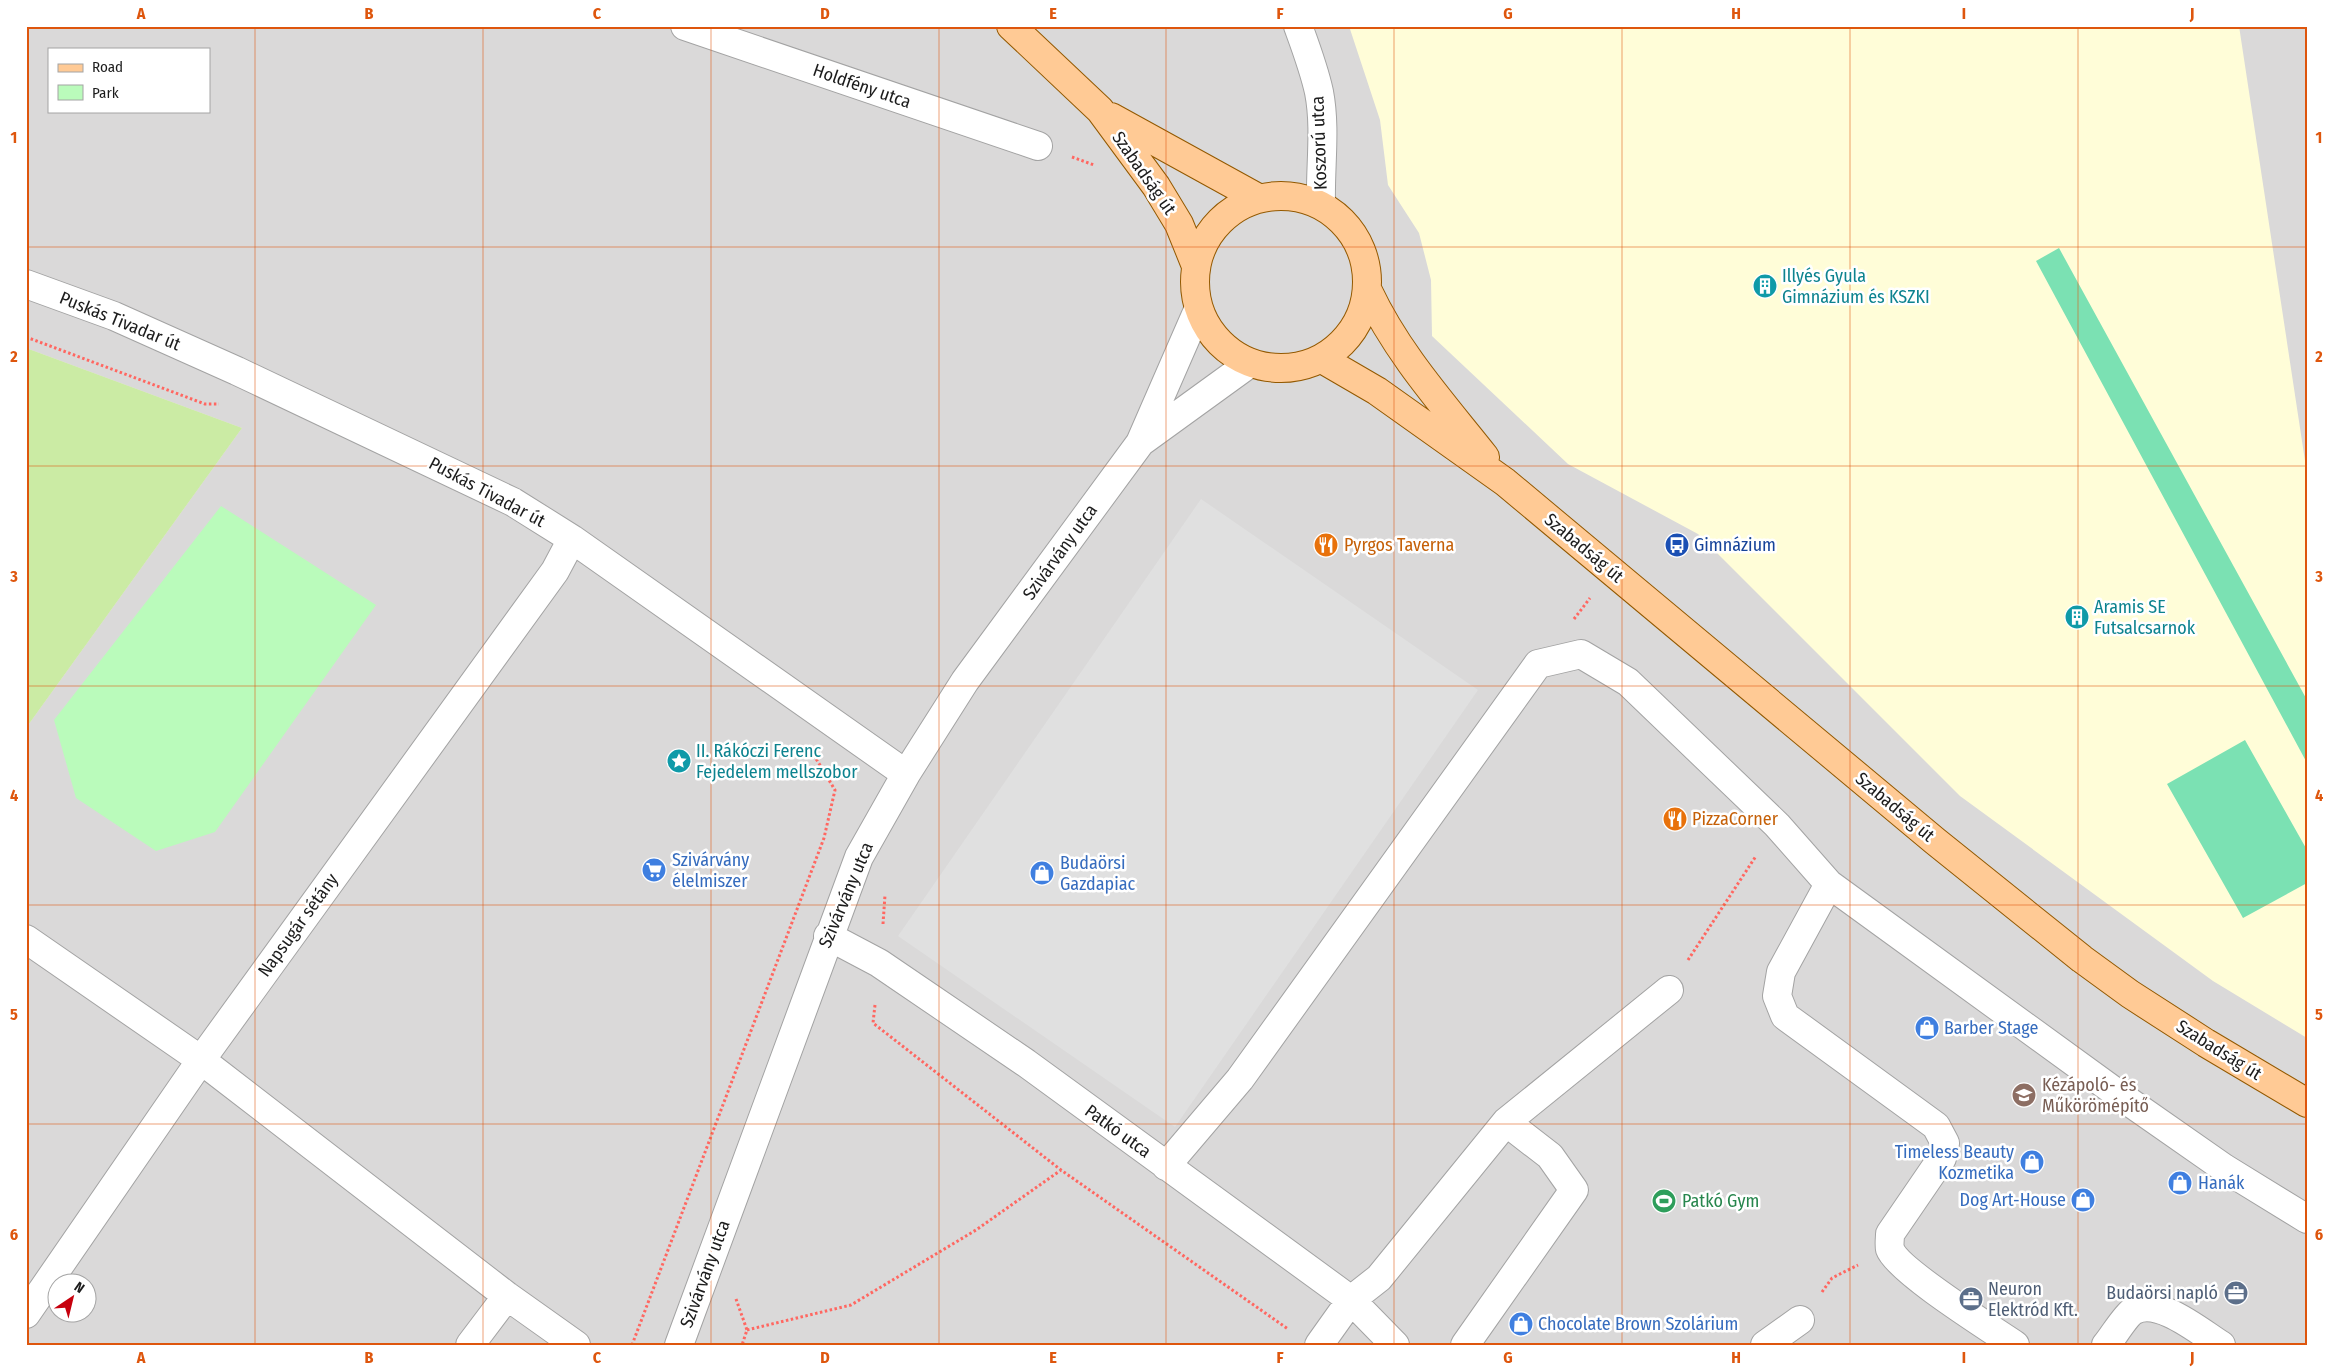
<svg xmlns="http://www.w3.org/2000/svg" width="2333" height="1371" font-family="'Fira Sans Condensed',sans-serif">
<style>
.residential{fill:#dad9d9;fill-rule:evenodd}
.education{fill:#fffdd8}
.grass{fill:#cbeba4}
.park{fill:#bafbbb}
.pitch{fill:#7be1b3}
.parking{fill:#e0e0e0}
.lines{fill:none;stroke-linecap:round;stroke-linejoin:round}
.minor-casing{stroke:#a3a3a3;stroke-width:30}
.major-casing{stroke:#935900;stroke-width:30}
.path{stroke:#ff6761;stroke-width:3;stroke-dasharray:2.5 2.5;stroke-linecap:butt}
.minor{stroke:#fff;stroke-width:28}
.major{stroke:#ffca95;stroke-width:28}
.grid{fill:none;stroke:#de560d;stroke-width:1;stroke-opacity:0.55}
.labels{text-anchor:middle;stroke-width:5;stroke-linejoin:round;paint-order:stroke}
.street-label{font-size:18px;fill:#1c1c1c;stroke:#fff}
.culture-label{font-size:18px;fill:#0d838f;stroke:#fff;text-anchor:start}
.food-label{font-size:18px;fill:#c56008;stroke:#fff;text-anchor:start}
.transit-label{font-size:18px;fill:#164399;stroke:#fff;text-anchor:start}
.shop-label{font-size:18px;fill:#366cbe;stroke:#fff;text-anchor:start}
.education-label{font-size:18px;fill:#785e54;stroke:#fff;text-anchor:start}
.leisure-label{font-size:18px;fill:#27864d;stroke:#fff;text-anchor:start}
.service-label{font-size:18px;fill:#4e5e75;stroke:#fff;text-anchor:start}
.neatline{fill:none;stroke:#de560d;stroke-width:2}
.grid-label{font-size:16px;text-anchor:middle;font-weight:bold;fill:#de560d}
</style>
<rect width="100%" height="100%" fill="#eee9e1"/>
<!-- residential -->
<path class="residential" d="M 26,26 L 2307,26 L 2307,1345 L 26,1345 L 26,728 L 242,428 L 26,348 ZM 49,49 L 209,49 L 209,111 L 49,111 ZM 58,1284 L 88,1284 L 88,1314 L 58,1314 Z"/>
<!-- education -->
<path class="education" d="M 1349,26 L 2239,26 L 2307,474 L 2307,1038 L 2213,981 L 1960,796 L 1698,534 L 1568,464 L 1432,336 L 1431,280 L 1419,233 L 1388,185 L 1380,120 Z"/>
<!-- grass -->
<path class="grass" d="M 26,348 L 242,428 L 26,728 Z"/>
<!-- park -->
<path class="park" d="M 221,506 L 376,605 L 215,832 L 156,851 L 76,798 L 54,720 Z"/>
<!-- pitch -->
<path class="pitch" d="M 2059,248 L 2307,700 L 2307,763 L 2036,261 Z
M 2245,740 L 2307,850 L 2307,883 L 2243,918 L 2167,784 Z"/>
<!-- parking -->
<path class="parking" d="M 1201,499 L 1478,690 L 1175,1127 L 898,936 Z"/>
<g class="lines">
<defs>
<path id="minor" d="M 685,26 L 1038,146
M 1298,26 C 1306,48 1314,69 1319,92 C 1326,128 1320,167 1321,203
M 26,284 L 114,316 L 237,371 L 513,502 L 572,539 L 906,774
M 1141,442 L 1250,363
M 1829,884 L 1781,972 L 1777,996 L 1785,1016 L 1936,1126 L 1945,1143 L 1942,1158 L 1890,1234 C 1890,1238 1889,1245 1890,1249 C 1897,1270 1993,1330 2015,1345
M 828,936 L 879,963 L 1026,1063 L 1351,1300 L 1395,1345
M 26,939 L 201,1060 L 507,1296 L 576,1345
M 1166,1166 L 1240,1079 L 1538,664 L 1581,654 L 1628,682 L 1777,825 L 1829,884 L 2118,1094 L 2224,1168 L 2307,1219
M 26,1314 L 201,1060 L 555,571 L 572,539
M 470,1345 L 507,1296
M 679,1345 L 859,857 L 906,774 L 965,681 L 1140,443 L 1198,310
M 1319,1345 L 1351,1300 L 1379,1278 L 1506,1122 L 1669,990
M 1465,1345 L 1574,1190 L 1550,1156 L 1506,1122
M 1765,1345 L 1800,1320
M 2106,1345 C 2113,1337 2125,1316 2133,1311 C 2158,1296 2200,1332 2221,1345"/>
<path id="major" d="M 1011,26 L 1100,110 L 1156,186 L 1179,224 L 1196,266
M 1111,117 L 1258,198
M1195 282a86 86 0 1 1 172 0a86 86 0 1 1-172 0Z
M 1368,291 C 1397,353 1443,404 1485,457
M 1322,359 L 1377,391 L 1505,482 L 1935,841 L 2082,959 L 2130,994 L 2206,1043 L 2307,1103"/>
</defs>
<!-- minor casing -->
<use href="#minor" class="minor-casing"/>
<!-- major casing -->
<use href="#major" class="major-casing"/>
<!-- path -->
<path class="path" d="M 1072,157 L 1094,165
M 26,337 L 205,404 L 219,404
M 1574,619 L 1590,598
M 883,924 L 885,895
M 1688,960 L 1756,856
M 875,1005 L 873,1023 L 1061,1170 L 1288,1329
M 1822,1292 L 1832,1278 L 1858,1265
M 736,1299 L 747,1330 L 742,1345
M 747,1330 L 851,1305 L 976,1230 L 1061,1170
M 632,1345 L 824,838 L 835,790 L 815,757"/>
<!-- minor -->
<use href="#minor" class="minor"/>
<!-- major -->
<use href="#major" class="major"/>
</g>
<!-- grid -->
<path class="grid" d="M 255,26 L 255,1345M 483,26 L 483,1345M 711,26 L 711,1345M 939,26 L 939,1345M 1166,26 L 1166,1345M 1394,26 L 1394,1345M 1622,26 L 1622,1345M 1850,26 L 1850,1345M 2078,26 L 2078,1345M 26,247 L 2307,247M 26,466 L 2307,466M 26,686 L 2307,686M 26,905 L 2307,905M 26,1124 L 2307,1124"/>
<!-- icons -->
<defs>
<symbol id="building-disc" viewBox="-11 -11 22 22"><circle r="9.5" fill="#0f9aa8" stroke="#fff"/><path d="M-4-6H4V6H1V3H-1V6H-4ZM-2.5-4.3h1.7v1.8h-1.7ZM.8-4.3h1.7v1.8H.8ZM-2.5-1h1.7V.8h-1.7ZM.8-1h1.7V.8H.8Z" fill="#fff"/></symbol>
<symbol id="restaurant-disc" viewBox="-11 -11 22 22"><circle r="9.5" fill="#e8710a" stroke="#fff"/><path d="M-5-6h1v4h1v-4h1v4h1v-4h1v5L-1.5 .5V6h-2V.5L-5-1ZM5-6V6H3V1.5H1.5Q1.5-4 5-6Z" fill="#fff"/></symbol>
<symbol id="bus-disc" viewBox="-11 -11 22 22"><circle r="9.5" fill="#1a4fb4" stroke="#fff"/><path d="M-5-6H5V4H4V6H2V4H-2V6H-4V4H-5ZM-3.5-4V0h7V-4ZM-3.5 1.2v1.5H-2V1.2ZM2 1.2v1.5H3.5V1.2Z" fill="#fff"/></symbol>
<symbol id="sight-disc" viewBox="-11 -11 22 22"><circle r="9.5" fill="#0f9aa8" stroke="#fff"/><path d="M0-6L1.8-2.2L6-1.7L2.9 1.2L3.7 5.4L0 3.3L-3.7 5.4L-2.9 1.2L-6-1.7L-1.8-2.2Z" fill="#fff"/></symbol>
<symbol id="supermarket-disc" viewBox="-11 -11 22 22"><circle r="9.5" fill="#3f7fe0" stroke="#fff"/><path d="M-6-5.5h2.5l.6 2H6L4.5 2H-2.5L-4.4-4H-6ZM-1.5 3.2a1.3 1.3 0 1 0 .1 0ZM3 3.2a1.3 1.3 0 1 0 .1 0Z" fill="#fff"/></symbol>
<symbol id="shop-disc" viewBox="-11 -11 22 22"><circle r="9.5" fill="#3f7fe0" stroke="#fff"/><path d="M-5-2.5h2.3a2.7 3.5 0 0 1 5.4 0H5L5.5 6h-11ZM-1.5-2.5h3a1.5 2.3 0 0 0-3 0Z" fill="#fff"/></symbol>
<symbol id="school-disc" viewBox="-11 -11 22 22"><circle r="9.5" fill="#8d6e63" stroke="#fff"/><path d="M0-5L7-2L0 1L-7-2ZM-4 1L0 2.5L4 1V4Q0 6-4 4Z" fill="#fff"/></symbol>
<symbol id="stadium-disc" viewBox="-11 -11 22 22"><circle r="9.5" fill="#2e9e5b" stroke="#fff"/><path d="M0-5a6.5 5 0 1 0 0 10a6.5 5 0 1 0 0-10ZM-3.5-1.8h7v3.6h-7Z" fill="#fff"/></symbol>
<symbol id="office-disc" viewBox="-11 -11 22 22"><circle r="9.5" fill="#5c6f8a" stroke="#fff"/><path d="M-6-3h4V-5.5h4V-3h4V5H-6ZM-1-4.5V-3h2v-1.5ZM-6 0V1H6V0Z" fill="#fff"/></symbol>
</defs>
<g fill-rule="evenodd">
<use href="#building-disc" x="1751" y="272" width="28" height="28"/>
<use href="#restaurant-disc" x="1312" y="531" width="28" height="28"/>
<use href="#bus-disc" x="1663" y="531" width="28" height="28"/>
<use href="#building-disc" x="2063" y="603" width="28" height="28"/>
<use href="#sight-disc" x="665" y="747" width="28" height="28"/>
<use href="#restaurant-disc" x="1661" y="805" width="28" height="28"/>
<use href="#supermarket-disc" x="640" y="856" width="28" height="28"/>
<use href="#shop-disc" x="1028" y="859" width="28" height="28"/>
<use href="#shop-disc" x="1913" y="1014" width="28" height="28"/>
<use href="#school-disc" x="2010" y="1081" width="28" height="28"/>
<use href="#shop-disc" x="2018" y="1148" width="28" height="28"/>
<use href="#shop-disc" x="2166" y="1169" width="28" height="28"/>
<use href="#shop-disc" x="2069" y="1186" width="28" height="28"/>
<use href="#stadium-disc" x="1650" y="1187" width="28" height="28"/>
<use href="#office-disc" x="2222" y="1279" width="28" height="28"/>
<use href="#office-disc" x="1957" y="1285" width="28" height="28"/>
<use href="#shop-disc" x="1507" y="1310" width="28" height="28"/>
</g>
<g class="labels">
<!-- street labels -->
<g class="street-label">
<text transform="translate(862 86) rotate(19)" y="6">Holdfény utca</text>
<text transform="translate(1319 143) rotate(-92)" y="6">Koszorú utca</text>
<text transform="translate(1144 173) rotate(55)" y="6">Szabadság út</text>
<text transform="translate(120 321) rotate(22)" y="6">Puskás Tivadar út</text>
<text transform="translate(487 492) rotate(28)" y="6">Puskás Tivadar út</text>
<text transform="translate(1584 548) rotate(40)" y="6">Szabadság út</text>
<text transform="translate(1060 552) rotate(-54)" y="6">Szivárvány utca</text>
<text transform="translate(1895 807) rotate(40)" y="6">Szabadság út</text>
<text transform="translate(846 895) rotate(-67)" y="6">Szivárvány utca</text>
<text transform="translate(298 925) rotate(-54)" y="6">Napsugár sétány</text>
<text transform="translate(2219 1050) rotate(32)" y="6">Szabadság út</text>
<text transform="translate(1118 1131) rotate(36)" y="6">Patkó utca</text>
<text transform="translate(705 1274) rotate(-70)" y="6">Szivárvány utca</text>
</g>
<!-- culture labels -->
<g class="culture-label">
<text x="1782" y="282">Illyés Gyula<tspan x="1782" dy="21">Gimnázium és KSZKI</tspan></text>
<text x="2094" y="613">Aramis SE<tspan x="2094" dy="21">Futsalcsarnok</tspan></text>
<text x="696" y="757">II. Rákóczi Ferenc<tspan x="696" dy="21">Fejedelem mellszobor</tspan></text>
</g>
<!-- food labels -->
<g class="food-label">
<text x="1344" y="551">Pyrgos Taverna</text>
<text x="1692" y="825">PizzaCorner</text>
</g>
<!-- transit labels -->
<g class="transit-label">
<text x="1694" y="551">Gimnázium</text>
</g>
<!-- shop labels -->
<g class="shop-label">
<text x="672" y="866">Szivárvány<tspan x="672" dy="21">élelmiszer</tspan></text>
<text x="1060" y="869">Budaörsi<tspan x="1060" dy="21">Gazdapiac</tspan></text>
<text x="1944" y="1034">Barber Stage</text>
<text x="2014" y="1158" text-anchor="end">Timeless Beauty<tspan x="2014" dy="21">Kozmetika</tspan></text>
<text x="2198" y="1189">Hanák</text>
<text x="2066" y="1206" text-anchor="end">Dog Art-House</text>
<text x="1538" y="1330">Chocolate Brown Szolárium</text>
</g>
<!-- education labels -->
<g class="education-label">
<text x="2042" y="1091">Kézápoló- és<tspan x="2042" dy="21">Műkörömépítő</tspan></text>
</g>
<!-- leisure labels -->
<g class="leisure-label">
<text x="1682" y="1207">Patkó Gym</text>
</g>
<!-- service labels -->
<g class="service-label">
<text x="1988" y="1295">Neuron<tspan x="1988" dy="21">Elektród Kft.</tspan></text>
<text x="2218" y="1299" text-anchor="end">Budaörsi napló</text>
</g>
</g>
<!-- border -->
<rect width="2333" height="1371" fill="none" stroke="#ffffff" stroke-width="55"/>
<!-- legend -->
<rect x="48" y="48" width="162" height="65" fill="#ffffff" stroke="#a4a4a4"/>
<rect x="58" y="64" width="25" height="8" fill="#ffca95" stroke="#a4a4a4"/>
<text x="92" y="72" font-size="15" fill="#1c1c1c">Road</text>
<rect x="58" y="85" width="25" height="15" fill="#bafbbb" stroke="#a4a4a4"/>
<text x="92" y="98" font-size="15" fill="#1c1c1c">Park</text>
<!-- north arrow -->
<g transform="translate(72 1298) rotate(35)"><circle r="24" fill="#ffffff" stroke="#a4a4a4"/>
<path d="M0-4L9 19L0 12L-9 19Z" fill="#c7000d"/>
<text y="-8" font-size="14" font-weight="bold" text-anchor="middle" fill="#1c1c1c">N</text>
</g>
<rect x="28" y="28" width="2278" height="1316" class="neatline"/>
<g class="grid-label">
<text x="141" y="19">A</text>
<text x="369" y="19">B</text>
<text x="597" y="19">C</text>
<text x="825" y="19">D</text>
<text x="1053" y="19">E</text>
<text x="1280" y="19">F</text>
<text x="1508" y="19">G</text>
<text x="1736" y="19">H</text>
<text x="1964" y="19">I</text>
<text x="2192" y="19">J</text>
<text x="14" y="143">1</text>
<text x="2319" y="143">1</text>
<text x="14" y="362">2</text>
<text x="2319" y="362">2</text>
<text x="14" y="582">3</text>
<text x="2319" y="582">3</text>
<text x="14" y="801">4</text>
<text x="2319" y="801">4</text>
<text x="14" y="1020">5</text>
<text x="2319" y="1020">5</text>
<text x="14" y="1240">6</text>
<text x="2319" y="1240">6</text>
<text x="141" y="1363">A</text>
<text x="369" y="1363">B</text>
<text x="597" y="1363">C</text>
<text x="825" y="1363">D</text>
<text x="1053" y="1363">E</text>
<text x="1280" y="1363">F</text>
<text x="1508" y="1363">G</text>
<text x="1736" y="1363">H</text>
<text x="1964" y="1363">I</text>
<text x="2192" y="1363">J</text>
</g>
</svg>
